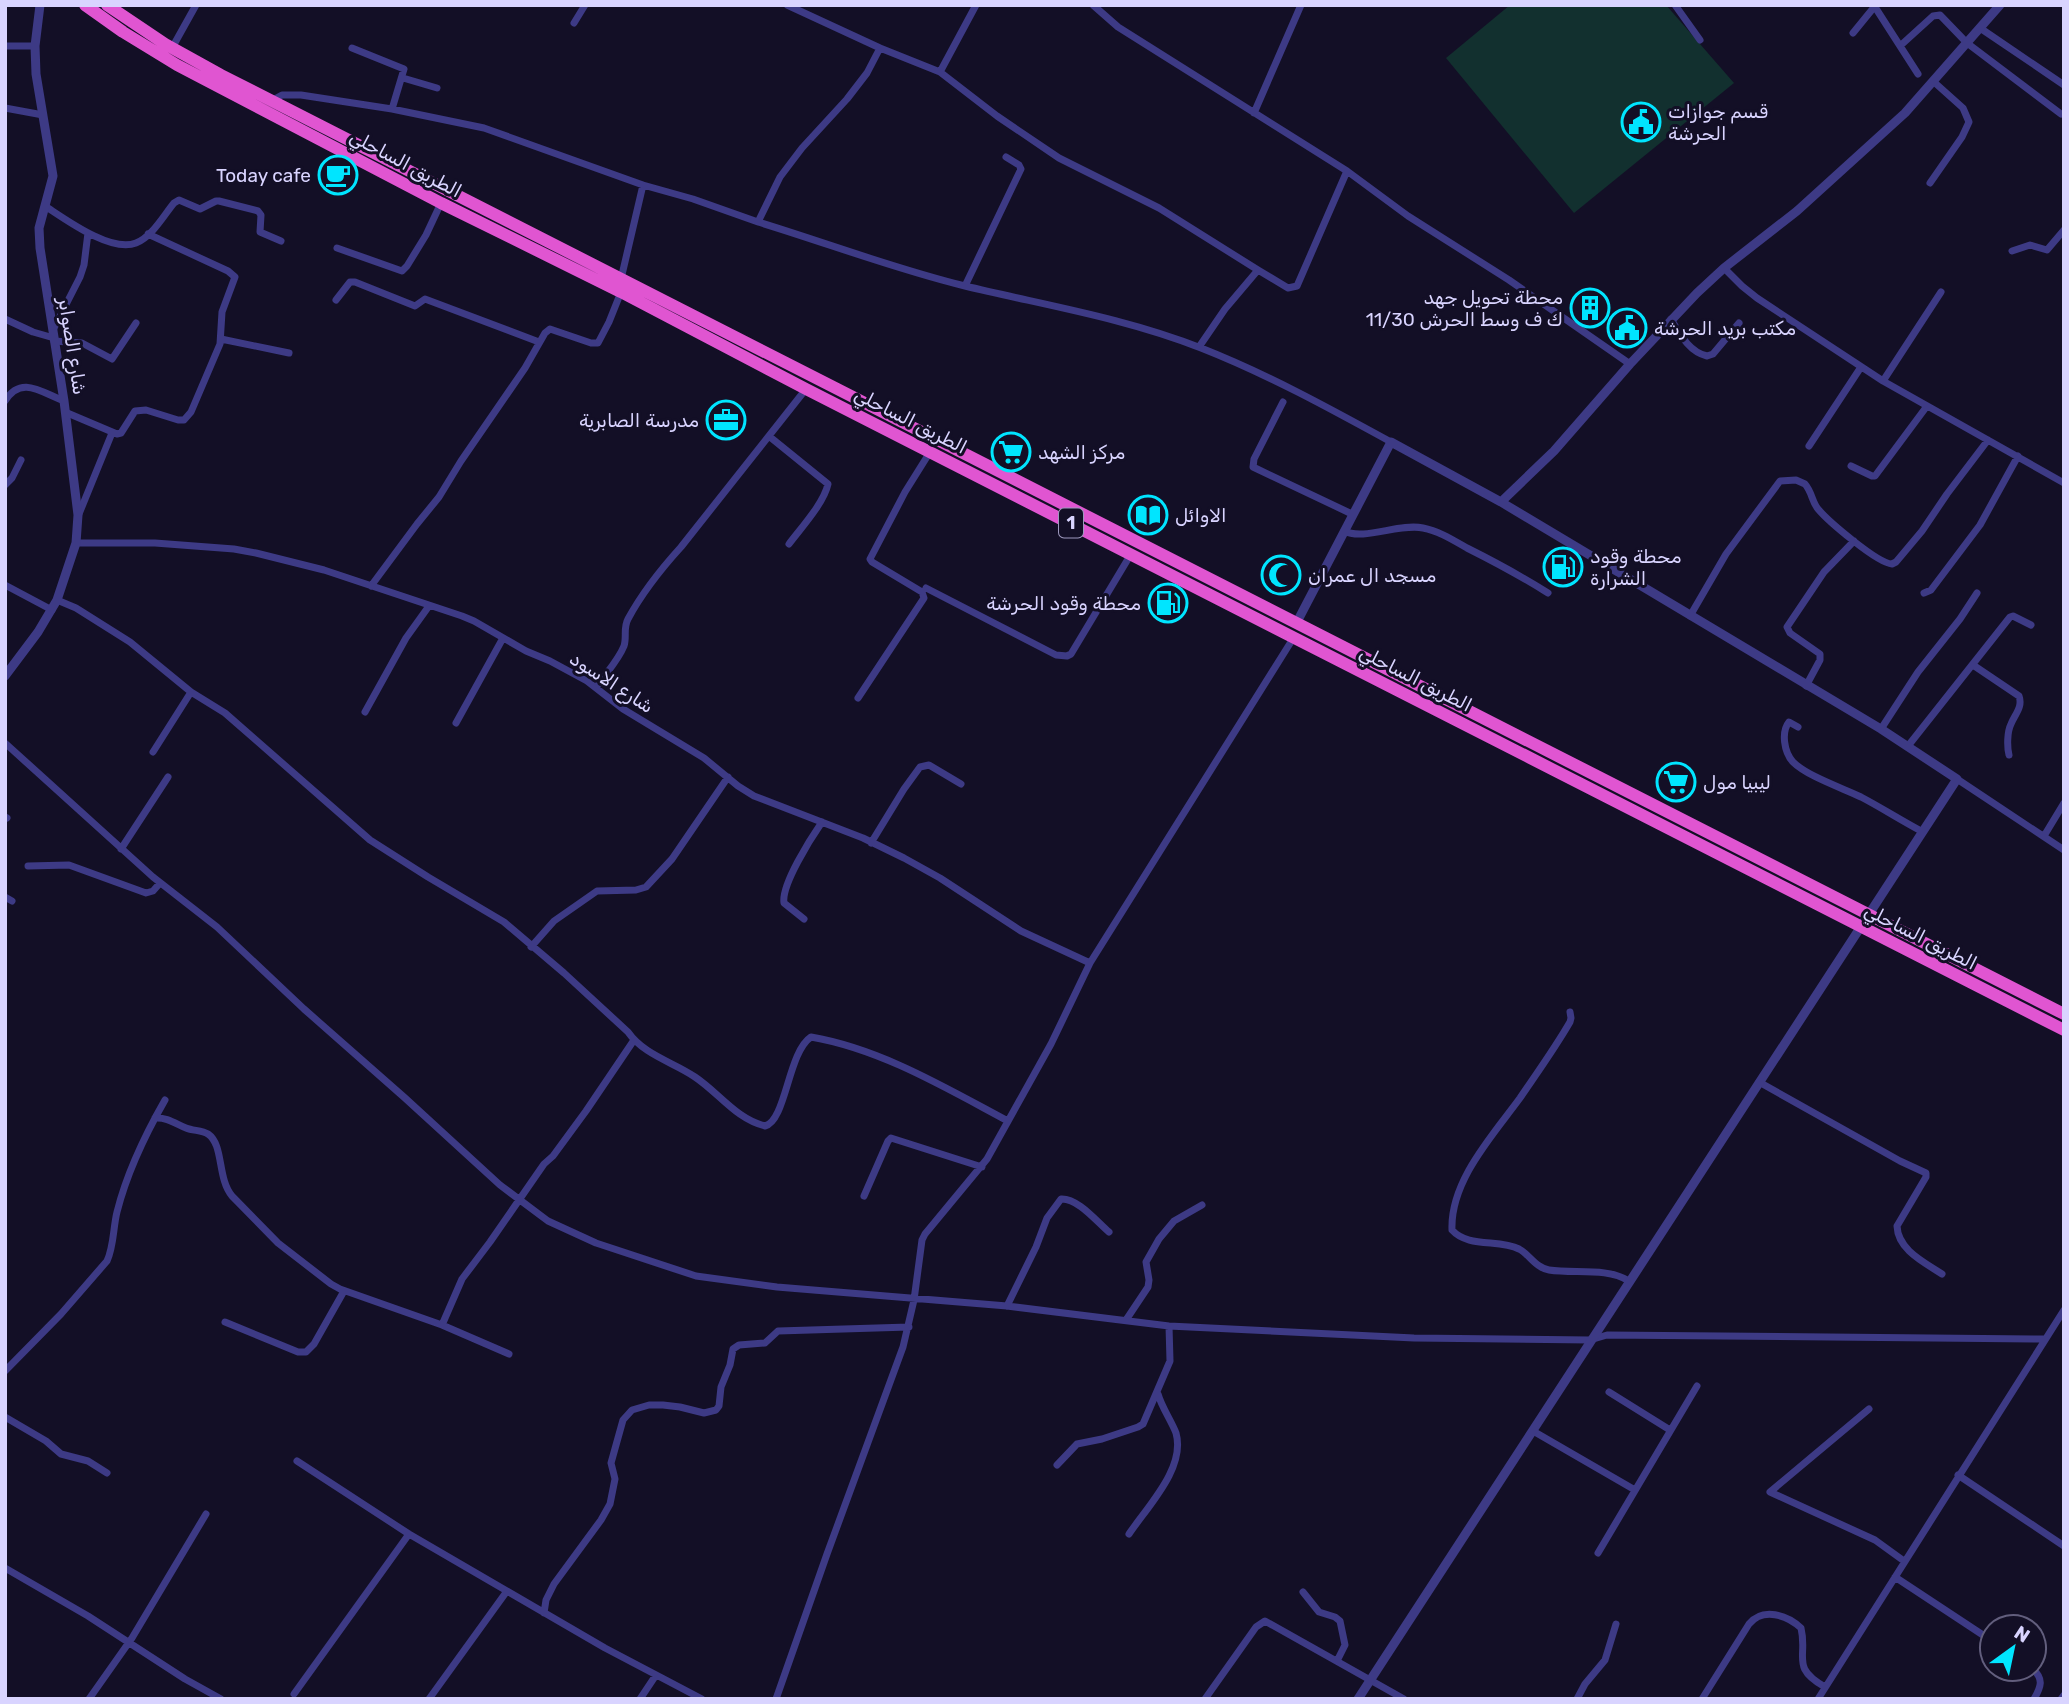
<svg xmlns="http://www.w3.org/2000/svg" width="2069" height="1704" font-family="Rubik,Cairo,sans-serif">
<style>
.green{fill:#12302f}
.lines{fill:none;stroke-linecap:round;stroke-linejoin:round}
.minor{stroke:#3d3a85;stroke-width:7}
.tertiary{stroke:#3d3a85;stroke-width:9}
.trunk{stroke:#e055d1;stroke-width:12}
.labels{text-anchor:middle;stroke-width:6;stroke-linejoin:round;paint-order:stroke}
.shield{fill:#130f26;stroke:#9e99be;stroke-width:2}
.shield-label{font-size:18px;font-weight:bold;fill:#d9d4ff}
.poi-label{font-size:19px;fill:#d9d4ff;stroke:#130f26;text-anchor:start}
.street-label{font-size:19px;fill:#d9d4ff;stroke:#130f26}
</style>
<rect width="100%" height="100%" fill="#130f26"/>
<!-- green -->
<path class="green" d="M 1510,5 L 1666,5 L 1734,83 L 1574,213 L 1446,58 Z"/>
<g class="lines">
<!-- minor -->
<path class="minor" d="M 1093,5 L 1118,27 L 1347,171 L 1408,216 L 1509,280 L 1630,364
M 1675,5 L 1700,40
M 1875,7 L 1918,74
M 574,23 L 585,5
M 1980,28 L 2064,85
M 1853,33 L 1875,6
M 5,46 L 35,46
M 1900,46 L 1933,16 L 1940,15 L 1967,43 L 2061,114
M 172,48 L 196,5
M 352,48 L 404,69 L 392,109
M 880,48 L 940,72 L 997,116 L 1059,158 L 1159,208 L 1258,270 L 1225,309 L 1199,347
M 940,72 L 976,5
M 403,78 L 437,88
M 271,101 L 282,95 L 301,95 L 392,109 L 484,128 L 643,185
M 5,108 L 43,115
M 1254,113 L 1301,5
M 1930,183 L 1962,137 L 1969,122 L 1963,108 L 1934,82
M 45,206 C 65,219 111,253 136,243 C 152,237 164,215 174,203 L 179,200 L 200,209 L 216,201 L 219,201 L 258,211 L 261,215 L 260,232 L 281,241
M 758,222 C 827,243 895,269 965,286 C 1044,305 1125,318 1201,348 C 1267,374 1329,408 1391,442
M 337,248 L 402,271 L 407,266 L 426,235 L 441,203
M 2012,251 L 2030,245 L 2047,250 L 2064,230
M 1724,268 L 1742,286 L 1757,298 L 1883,381 L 2064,483
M 1258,270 L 1288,288 L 1297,286 L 1347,171
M 621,279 L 643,185 L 693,199 L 758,222 L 780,177 L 802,148 L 847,99 L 867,73 L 880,48 L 787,5
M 965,286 L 1021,169 L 1019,165 L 1006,157
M 336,300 L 350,282 L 355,282 L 415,306 L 425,299 L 539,342
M 5,319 L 33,332 L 54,338
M 1671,319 C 1680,334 1689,352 1707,356 L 1713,354 L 1739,323
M 53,330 L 80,277 L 84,265 L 88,233
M 221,339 L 289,353
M 54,341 L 82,343 L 112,359 L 136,323
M 1883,381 L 1941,292
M 5,401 C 21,375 41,392 64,401
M 1283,402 L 1254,459 L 1253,467 L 1352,514
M 65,412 L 117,434 L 121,433 L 135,411 L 146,410 L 178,420 L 184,420 L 191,412 L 220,344 L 222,312 L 235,277 L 228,271 L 148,234
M 770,437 L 828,484 C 824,503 801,528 789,544
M 1809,446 L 1861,367
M 1851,466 L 1872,476 L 1875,476 L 1927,406
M 5,485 L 12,478 L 21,460
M 79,514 L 112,433
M 1344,531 C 1364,541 1399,523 1423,528 C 1439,531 1453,540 1467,548 C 1495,562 1521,576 1548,593
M 76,543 L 155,543 L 234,549 L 256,553 L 324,570 L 462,616 L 474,621 L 526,651 L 550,661 L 587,681 L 623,709 L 704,758 L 738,786 L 754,796 L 863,838 L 904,858 L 940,878 L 1021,931 L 1090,963
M 5,585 L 52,610
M 371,586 L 417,524 L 439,497 L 461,461 L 525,368 L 545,333 L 550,329 L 591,343 L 598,343 L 609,322 L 621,292
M 926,588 L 1056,655 L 1067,656 L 1071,654 L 1131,554
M 1924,593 L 1931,590 L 1980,525 L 2018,456
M 57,600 L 76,608 L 130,642 L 191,692 L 225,713 L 370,840 L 428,877 L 504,922 L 564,973 L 628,1032 C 644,1055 673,1062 695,1077 C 719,1093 736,1119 765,1126 C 786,1121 788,1052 811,1037 C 881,1049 946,1088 1008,1121
M 1690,616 L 1726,554 L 1780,481 L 1796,480 L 1805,484 C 1812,492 1812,502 1818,509 C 1828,521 1877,563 1892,564 L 1896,562 L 1922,531 L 1947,494 L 1988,440
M 1973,665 L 2019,696 C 2023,707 2015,714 2011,724 C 2007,732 2007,747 2009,755
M 1806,686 L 1820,660 L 1820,654 L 1790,633 L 1787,627 L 1824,572 L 1854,541
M 596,688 C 605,674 618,661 624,646 C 627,637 623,628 628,619 C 642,593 661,569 681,547 L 806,389
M 858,698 L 924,598 L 922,592 L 872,562 L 870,559 L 905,492 L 930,452
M 365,712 L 406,638 L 429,606
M 456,723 L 503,638
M 1798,727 L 1789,722 C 1781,732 1784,752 1793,762 C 1807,776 1842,788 1861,797 C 1882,808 1902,821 1923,832
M 1881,729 L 1918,672 L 1960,619 L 1977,593
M 5,743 L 153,877 L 217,927 L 304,1009 L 405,1098 L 500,1185 L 548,1221 L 596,1243 L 696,1276 L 777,1287 L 1007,1306 L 1169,1326 L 1414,1338 L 1590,1340 L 1607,1335 L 2045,1339
M 1908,746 L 2010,617 L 2013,616 L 2031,625
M 153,752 L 191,692
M 1957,779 L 2064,850
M 5,817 L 7,818
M 2044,836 L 2064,803
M 871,843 L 904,789 L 920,767 L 929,765 L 961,784
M 121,849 L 168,777
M 28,866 L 69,865 L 146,893 L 153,891 L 160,883
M 5,897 L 12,901
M 804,919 L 784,903 C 781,885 811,838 822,822
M 531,947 L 554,921 L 597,891 L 636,890 L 646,887 L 672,859 L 728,777
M 1570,1012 L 1571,1018 L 1570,1022 C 1555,1048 1537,1073 1520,1098 C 1493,1135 1450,1181 1452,1230 C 1468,1248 1499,1239 1519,1249 C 1530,1255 1536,1268 1549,1270 C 1575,1274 1606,1267 1629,1281
M 1759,1082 L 1900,1161 L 1926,1173 L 1926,1177 L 1897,1226 C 1898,1250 1924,1262 1942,1274
M 155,1118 C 167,1117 176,1124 186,1128 C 193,1131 202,1130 208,1134 C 224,1145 217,1178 232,1196 L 278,1243 L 331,1284 L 340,1289 L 442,1325 L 462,1279 L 490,1242 L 544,1164 L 553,1156 L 586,1111 L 634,1040
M 864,1196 L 888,1141 L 891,1138 L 982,1167
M 1007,1306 L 1036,1247 L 1047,1218 L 1061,1199 C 1078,1198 1097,1222 1109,1232
M 1126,1320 L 1148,1287 L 1149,1280 L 1146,1262 L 1159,1239 L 1174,1221 L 1202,1205
M 225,1322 L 298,1352 L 306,1352 L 314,1344 L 344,1291
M 442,1325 L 509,1354
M 5,1371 L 61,1314 L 107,1261 C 114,1246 113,1228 117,1212 C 127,1172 145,1135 165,1100
M 1609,1392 L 1670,1430
M 1869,1409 L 1770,1492 L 1875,1540 L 1904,1561
M 5,1417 L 46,1441 L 61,1454 L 88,1461 L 107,1473
M 1533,1431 L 1635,1490
M 297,1461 L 409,1534 L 605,1648 L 702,1699
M 1057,1465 L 1077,1444 L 1102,1439 L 1138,1427 L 1143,1424 L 1170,1361 L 1169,1326
M 1958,1475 L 2064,1546
M 1129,1534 C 1147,1507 1186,1468 1176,1433 C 1171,1420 1162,1408 1158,1394
M 1598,1553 L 1697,1386
M 5,1568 L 88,1616 L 185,1679 L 221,1699
M 1895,1577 L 1992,1641
M 1303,1592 L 1319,1612 L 1335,1617 L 1340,1621 L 1345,1645 L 1337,1661
M 544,1613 L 546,1600 L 554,1584 L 601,1520 L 610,1504 L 615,1479 L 611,1463 L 623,1420 L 632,1410 L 649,1405 L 663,1405 L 680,1407 L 704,1413 L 716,1410 L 719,1406 L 721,1387 L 730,1365 L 733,1349 L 739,1345 L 765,1343 L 778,1331 L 909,1327
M 2033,1669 C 2044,1679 2041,1687 2034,1699
M 294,1694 L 409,1534
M 89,1699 L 132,1638 L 206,1514
M 429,1699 L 507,1591
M 640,1699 L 656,1675
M 776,1699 L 827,1554 L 903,1347 L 914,1300 L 922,1240 L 925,1234 L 987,1159 L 1051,1044 L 1090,963 L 1294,637
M 1205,1699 L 1256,1627 L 1265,1621 L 1404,1699
M 1577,1699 L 1585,1684 L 1605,1660 L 1616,1624
M 1702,1699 L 1749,1624 C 1763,1607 1787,1615 1801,1628 C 1808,1657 1790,1667 1825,1687
M 1818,1699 L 2064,1310
M 2061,1699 L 2064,1695"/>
<!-- tertiary -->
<path class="tertiary" d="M 1501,502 L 1554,451 L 1630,364 L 1697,293 L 1724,268 L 1797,211 L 1905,113 L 2000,5
M 1297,622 L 1391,442 L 1501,502 L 1881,729 L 1957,779 L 1358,1699
M 5,676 L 38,632 L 57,600 L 76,543 L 78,515 L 64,401 L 40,248 L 39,228 L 53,176 L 36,74 L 35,46 L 40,5"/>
<!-- trunk -->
<path class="trunk" d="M 85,5 L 123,32 L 177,65 L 441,203 L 621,292 L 806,389 L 2064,1030
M 107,5 L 165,44 L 221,75 L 2064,1014"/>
</g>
<!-- icons -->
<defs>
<symbol id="civic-ring" viewBox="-11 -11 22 22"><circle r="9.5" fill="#130f26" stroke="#00e5ff" stroke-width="1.5"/><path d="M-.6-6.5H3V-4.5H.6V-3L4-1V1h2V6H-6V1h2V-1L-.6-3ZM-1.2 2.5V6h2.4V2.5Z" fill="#00e5ff"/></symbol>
<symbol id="cafe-ring" viewBox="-11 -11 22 22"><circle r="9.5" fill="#130f26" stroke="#00e5ff" stroke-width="1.5"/><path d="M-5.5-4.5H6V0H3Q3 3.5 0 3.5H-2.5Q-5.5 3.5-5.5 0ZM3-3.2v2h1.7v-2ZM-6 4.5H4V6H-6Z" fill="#00e5ff"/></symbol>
<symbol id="building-ring" viewBox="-11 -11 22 22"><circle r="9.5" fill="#130f26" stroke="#00e5ff" stroke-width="1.5"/><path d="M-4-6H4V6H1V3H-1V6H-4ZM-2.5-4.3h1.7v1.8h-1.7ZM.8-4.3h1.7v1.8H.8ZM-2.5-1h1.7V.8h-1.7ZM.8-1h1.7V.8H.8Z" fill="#00e5ff"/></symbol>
<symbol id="office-ring" viewBox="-11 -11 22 22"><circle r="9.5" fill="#130f26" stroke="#00e5ff" stroke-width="1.5"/><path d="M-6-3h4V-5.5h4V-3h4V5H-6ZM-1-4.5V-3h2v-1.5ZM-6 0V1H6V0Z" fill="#00e5ff"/></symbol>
<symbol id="supermarket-ring" viewBox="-11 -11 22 22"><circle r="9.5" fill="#130f26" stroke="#00e5ff" stroke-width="1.5"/><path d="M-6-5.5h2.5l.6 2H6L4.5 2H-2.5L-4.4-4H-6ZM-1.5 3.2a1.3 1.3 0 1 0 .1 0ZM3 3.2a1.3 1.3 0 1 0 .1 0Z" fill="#00e5ff"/></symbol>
<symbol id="library-ring" viewBox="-11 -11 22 22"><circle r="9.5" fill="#130f26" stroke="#00e5ff" stroke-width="1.5"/><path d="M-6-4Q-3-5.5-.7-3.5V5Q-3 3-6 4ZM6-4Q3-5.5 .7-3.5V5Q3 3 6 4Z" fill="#00e5ff"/></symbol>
<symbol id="fuel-ring" viewBox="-11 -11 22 22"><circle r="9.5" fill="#130f26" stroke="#00e5ff" stroke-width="1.5"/><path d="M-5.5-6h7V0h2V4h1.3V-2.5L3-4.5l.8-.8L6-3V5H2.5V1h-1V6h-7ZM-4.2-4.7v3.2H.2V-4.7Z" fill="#00e5ff"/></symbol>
<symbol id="mosque-ring" viewBox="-11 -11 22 22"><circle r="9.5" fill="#130f26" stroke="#00e5ff" stroke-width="1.5"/><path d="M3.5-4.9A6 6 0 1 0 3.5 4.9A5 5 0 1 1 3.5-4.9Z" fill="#00e5ff"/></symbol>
</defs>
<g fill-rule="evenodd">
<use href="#civic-ring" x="1619" y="100" width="44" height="44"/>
<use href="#cafe-ring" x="316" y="153" width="44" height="44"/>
<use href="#building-ring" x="1568" y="286" width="44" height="44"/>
<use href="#civic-ring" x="1605" y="306" width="44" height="44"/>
<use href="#office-ring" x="704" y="398" width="44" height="44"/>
<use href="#supermarket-ring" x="989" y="430" width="44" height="44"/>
<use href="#library-ring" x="1126" y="493" width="44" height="44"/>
<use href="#fuel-ring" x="1541" y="545" width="44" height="44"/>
<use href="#mosque-ring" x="1259" y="553" width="44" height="44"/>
<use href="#fuel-ring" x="1146" y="581" width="44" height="44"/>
<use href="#supermarket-ring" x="1654" y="760" width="44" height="44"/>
</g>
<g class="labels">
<!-- shield labels -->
<rect class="shield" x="1059" y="508.5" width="24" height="29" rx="5"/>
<g class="shield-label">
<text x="1071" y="529">1</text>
</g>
<!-- poi labels -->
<g class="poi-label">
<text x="1668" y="118">قسم جوازات<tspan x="1668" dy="22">الحرشة</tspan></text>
<text x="311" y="182" text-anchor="end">Today cafe</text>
<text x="1563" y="304" text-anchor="end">محطة تحويل جهد<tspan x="1563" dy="22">11/30 ك ف وسط الحرش</tspan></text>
<text x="1654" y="335">مكتب بريد الحرشة</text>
<text x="699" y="427" text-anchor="end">مدرسة الصابرية</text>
<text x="1038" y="459">مركز الشهد</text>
<text x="1175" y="522">الاوائل</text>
<text x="1590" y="563">محطة وقود<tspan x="1590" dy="22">الشرارة</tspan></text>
<text x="1308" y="582">مسجد ال عمران</text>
<text x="1141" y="610" text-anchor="end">محطة وقود الحرشة</text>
<text x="1703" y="789">ليبيا مول</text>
</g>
<!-- street labels -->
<g class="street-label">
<text transform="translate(406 163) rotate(28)" y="7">الطريق الساحلي</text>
<text transform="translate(73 346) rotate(81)" y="7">شارع الصوابر</text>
<text transform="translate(911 420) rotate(27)" y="7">الطريق الساحلي</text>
<text transform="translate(1416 678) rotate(27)" y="7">الطريق الساحلي</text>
<text transform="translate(612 682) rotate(33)" y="7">شارع الاسود</text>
<text transform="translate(1921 936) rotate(27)" y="7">الطريق الساحلي</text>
</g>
</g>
<!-- border -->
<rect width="2069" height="1704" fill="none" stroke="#d9d4ff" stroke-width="14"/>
<!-- north arrow -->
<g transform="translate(2013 1648) rotate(33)"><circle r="33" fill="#130f26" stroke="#625e7d" stroke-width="2"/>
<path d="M0-5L12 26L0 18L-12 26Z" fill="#00e5ff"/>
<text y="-10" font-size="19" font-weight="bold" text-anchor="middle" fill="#d9d4ff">N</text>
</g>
</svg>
